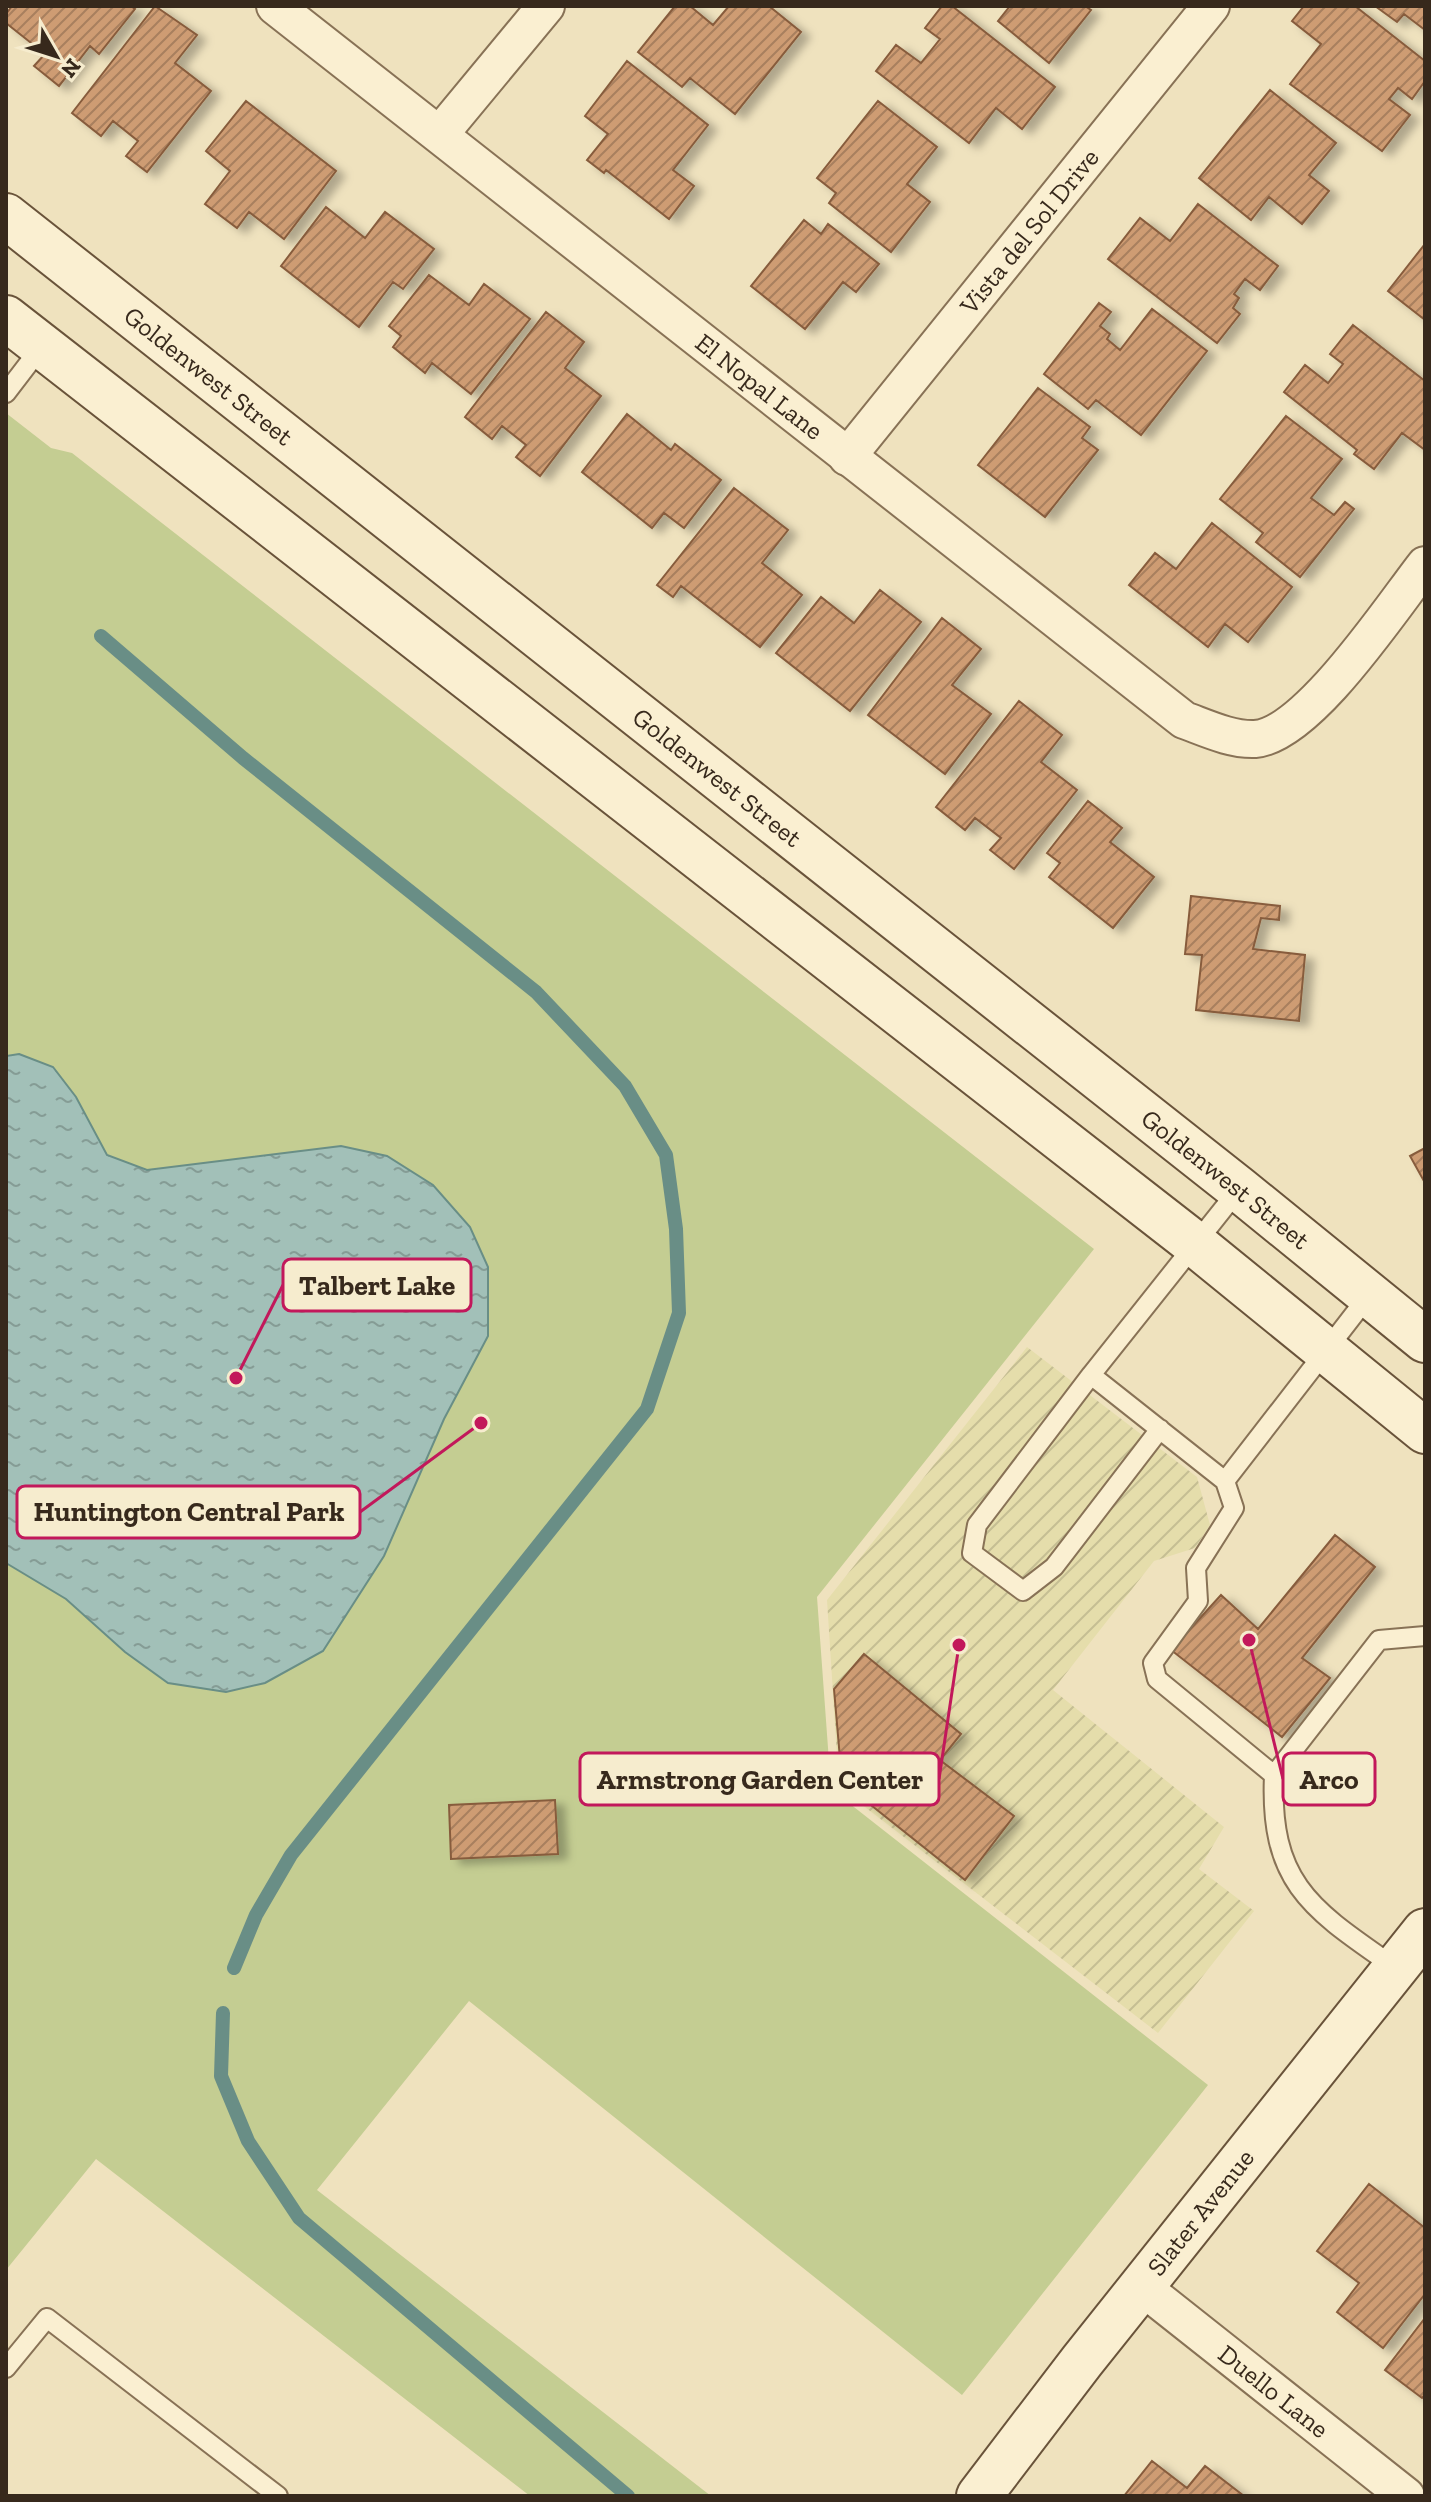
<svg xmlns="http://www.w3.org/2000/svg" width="1431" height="2502" font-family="'Zilla Slab',serif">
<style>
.farmland{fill:url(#farmland-furrows)}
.park{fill:#c4cd92}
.water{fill:url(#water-ripples);stroke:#698e86;stroke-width:2}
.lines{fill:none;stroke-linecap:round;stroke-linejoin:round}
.stream{stroke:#698e86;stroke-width:14}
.building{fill:url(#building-hatch);stroke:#875c3c;stroke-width:2;filter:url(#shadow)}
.lane-casing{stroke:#887256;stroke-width:22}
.street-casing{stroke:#887256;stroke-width:40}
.secondary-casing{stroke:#69533a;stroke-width:48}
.lane{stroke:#faefd1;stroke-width:18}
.street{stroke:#faefd1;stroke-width:36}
.secondary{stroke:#faefd1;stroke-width:44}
.labels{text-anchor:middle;stroke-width:8;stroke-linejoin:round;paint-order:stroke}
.street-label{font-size:26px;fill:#37291c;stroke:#f6ecce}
.leader{fill:none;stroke:#c2185b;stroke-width:3}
.callout-dot{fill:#c2185b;stroke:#f6ecce;stroke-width:3}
.callout{fill:#f6ecce;stroke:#c2185b;stroke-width:3}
.callout-label{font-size:28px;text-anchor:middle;font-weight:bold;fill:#37291c}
</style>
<defs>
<pattern id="farmland-furrows" width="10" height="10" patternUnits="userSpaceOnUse" patternTransform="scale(2)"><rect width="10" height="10" fill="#e5ddab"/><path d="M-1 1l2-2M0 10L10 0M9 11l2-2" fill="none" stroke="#c5be93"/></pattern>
<pattern id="water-ripples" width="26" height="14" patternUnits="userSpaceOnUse" patternTransform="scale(2)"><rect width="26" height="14" fill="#a2c0b8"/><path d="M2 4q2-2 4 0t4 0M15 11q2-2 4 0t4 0" fill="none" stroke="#859c95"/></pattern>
<pattern id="building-hatch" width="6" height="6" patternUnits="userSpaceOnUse" patternTransform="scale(2)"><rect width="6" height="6" fill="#ce9c73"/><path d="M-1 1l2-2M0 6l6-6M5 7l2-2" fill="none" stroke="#a87f5e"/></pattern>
<filter id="shadow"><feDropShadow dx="9" dy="5" stdDeviation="4" flood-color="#0004"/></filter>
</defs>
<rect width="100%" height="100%" fill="#efe2be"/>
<!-- farmland -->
<path class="farmland" d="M 1027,1347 L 1197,1477 L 1210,1525 L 1195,1548 L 1154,1561 L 1053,1690 L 1224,1827 L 1199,1869 L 1254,1911 L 1158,2033 L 839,1787 L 827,1600 Z"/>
<!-- park -->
<path class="park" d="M 6,413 L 51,448 L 72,453 L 1094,1249 L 817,1597 L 831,1789 L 1208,2085 L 962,2395 L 469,2001 L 317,2190 L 711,2496 L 530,2496 L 96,2159 L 6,2270 Z"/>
<!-- water -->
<path class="water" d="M 19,1054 L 53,1067 L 76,1097 L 107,1155 L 147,1170 L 341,1146 L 387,1156 L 433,1185 L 470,1227 L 488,1267 L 488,1336 L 444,1419 L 384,1556 L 323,1651 L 265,1683 L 226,1692 L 168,1683 L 125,1652 L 66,1599 L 6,1563 L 6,1056 Z"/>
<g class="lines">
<!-- stream -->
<path class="stream" d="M 101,636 L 243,758 L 536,992 L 625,1086 L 666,1155 L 676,1229 L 679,1313 L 647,1409 L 291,1855 L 256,1915 L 234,1968
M 223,2013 L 221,2076 L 248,2141 L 299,2218 L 628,2496"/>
</g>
<!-- building -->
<path class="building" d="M 12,6 L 131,6 L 135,9 L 99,54 L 90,46 L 59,86 L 34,66 L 45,54 L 6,23 L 6,14 Z
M 155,6 L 197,35 L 175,63 L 211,91 L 147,172 L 126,156 L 138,141 L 113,121 L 101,136 L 72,113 Z
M 675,6 L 690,6 L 713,25 L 729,6 L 769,6 L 801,32 L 735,114 L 690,78 L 682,87 L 638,52 Z
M 942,6 L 952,6 L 1055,87 L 1022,129 L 996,108 L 969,143 L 876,71 L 896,45 L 921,63 L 940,39 L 925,28 Z
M 1010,6 L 1085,6 L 1091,10 L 1049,63 L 998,21 Z
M 1304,6 L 1355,6 L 1425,61 L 1425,81 L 1412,99 L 1398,88 L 1389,99 L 1410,115 L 1382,151 L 1290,84 L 1321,44 L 1292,21 Z
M 1375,6 L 1425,6 L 1425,30 L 1404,14 L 1397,22 Z
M 627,61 L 708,125 L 673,170 L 694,186 L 669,219 L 606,170 L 604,173 L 587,160 L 608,134 L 585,116 Z
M 1270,90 L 1336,143 L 1309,175 L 1329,191 L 1302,224 L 1269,197 L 1251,220 L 1199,178 Z
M 246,101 L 336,171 L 284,239 L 249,212 L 237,228 L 205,204 L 230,171 L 206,151 Z
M 878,101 L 937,147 L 907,184 L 930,202 L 891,252 L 829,203 L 836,193 L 817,178 Z
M 1198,204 L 1278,266 L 1260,290 L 1245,279 L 1234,294 L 1239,298 L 1233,308 L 1240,314 L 1217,343 L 1108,259 L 1140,218 L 1170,241 Z
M 326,207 L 365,238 L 385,212 L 434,249 L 403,289 L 393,282 L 359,327 L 281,266 Z
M 804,220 L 821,234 L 828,224 L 879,264 L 856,292 L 843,282 L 805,329 L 751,286 Z
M 1425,244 L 1425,320 L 1388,291 Z
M 429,275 L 469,305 L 484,284 L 530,319 L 471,394 L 432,363 L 425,373 L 393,347 L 401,336 L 389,326 Z
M 1099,303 L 1111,312 L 1100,326 L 1110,334 L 1107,339 L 1120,350 L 1152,309 L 1207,351 L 1141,435 L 1096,400 L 1088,409 L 1044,374 Z
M 546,312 L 584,342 L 565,368 L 601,396 L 540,476 L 516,457 L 526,445 L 502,426 L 492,439 L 465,417 Z
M 1353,325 L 1425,381 L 1425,450 L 1402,433 L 1374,469 L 1354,454 L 1357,450 L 1284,392 L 1305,365 L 1328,383 L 1343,364 L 1330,354 Z
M 1038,388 L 1090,427 L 1082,438 L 1098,450 L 1045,517 L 978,465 Z
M 627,414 L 671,450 L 675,444 L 721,480 L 684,528 L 664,513 L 652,528 L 582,472 Z
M 1286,416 L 1342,459 L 1311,498 L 1334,515 L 1345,502 L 1354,509 L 1300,577 L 1256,542 L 1263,533 L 1220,499 Z
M 734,488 L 788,530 L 762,563 L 802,595 L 760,647 L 681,586 L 673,597 L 657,585 Z
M 1212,523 L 1292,587 L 1248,642 L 1225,624 L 1208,647 L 1129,585 L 1155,553 L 1176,569 Z
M 880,590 L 921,622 L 850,711 L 776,653 L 821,597 L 854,623 Z
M 942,618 L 981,649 L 952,685 L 991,714 L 945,774 L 868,715 Z
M 1019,701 L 1062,735 L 1041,762 L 1077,790 L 1014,869 L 990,850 L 1001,838 L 975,818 L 965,830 L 936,807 Z
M 1088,801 L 1122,828 L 1110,842 L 1154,877 L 1113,928 L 1049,877 L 1060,863 L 1047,853 Z
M 1191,896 L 1280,906 L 1279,920 L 1261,918 L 1253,949 L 1305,955 L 1299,1021 L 1196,1010 L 1202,955 L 1185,954 Z
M 1425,1148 L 1425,1183 L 1410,1156 Z
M 1335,1535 L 1375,1567 L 1302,1658 L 1330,1678 L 1282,1737 L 1171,1650 L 1221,1595 L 1258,1629 Z
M 864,1654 L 961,1734 L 940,1760 L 1014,1816 L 965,1880 L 842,1782 L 834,1689 Z
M 555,1800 L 558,1854 L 451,1859 L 449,1805 Z
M 1369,2184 L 1425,2228 L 1425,2294 L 1383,2348 L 1337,2312 L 1359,2283 L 1317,2251 Z
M 1425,2318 L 1425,2395 L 1422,2398 L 1385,2370 Z
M 1152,2461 L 1187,2488 L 1205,2466 L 1244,2496 L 1124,2496 Z"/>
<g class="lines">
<defs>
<path id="lane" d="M 6,393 L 42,346
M 1239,1189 L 1091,1375 L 1225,1481 L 1234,1508 L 1196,1568 L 1198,1601 L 1153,1663 L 1157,1679 L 1274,1775 C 1269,1885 1313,1910 1396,1968
M 1091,1375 L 977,1525 L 972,1553 L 1023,1591 L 1054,1567 L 1160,1429
M 1225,1481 L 1369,1295
M 1274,1775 L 1379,1640 L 1425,1636
M 6,2368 L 47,2318 L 278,2496"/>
<g id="street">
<path id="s1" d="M 275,6 L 1184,720 C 1206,728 1231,740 1255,739 C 1308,735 1392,607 1425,565"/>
<path d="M 440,134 L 546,6"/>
<path id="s2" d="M 847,457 L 1211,6"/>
<path id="s3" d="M 1142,2287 L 1406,2496"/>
</g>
<g id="secondary">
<path id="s4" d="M 6,216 L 1239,1189 L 1425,1340"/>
<path d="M 6,318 L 1195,1244 L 1425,1431"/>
<path id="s5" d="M 979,2496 L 1082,2361 L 1425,1931"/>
</g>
</defs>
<!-- lane casing -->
<use href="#lane" class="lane-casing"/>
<!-- street casing -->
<use href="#street" class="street-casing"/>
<!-- secondary casing -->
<use href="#secondary" class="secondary-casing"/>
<!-- lane -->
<use href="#lane" class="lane"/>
<!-- street -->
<use href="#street" class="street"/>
<!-- secondary -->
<use href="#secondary" class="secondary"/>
</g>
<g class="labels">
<!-- street labels -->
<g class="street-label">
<text dy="9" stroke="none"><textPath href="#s2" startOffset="290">Vista del Sol Drive</textPath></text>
<text dy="9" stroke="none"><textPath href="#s4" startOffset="258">Goldenwest Street</textPath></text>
<text dy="9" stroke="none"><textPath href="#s1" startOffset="616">El Nopal Lane</textPath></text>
<text dy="9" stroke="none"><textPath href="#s4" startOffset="906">Goldenwest Street</textPath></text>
<text dy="9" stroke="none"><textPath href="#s4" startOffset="1554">Goldenwest Street</textPath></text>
<text dy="9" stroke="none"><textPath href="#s5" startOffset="360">Slater Avenue</textPath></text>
<text dy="9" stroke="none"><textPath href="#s3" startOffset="168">Duello Lane</textPath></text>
</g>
</g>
<!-- callouts -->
<path class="leader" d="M236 1378L283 1285M481 1423L360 1512M959 1645L939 1779M1249 1640L1283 1779"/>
<g class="callout-dot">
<circle cx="236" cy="1378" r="8"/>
<circle cx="481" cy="1423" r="8"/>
<circle cx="959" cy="1645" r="8"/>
<circle cx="1249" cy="1640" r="8"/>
</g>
<g class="callout">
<rect x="283" y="1259" width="188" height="52" rx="8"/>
<rect x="17" y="1486" width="343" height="52" rx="8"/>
<rect x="580" y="1753" width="359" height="52" rx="8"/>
<rect x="1283" y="1753" width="92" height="52" rx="8"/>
</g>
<g class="callout-label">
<text x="377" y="1295">Talbert Lake</text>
<text x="189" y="1521">Huntington Central Park</text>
<text x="760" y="1789">Armstrong Garden Center</text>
<text x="1329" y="1789">Arco</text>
</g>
<!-- border -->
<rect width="1431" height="2502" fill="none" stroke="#37291c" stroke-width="16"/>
<!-- north arrow -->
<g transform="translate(56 56) rotate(129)" stroke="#f6ecce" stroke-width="6" paint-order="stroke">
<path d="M0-6L14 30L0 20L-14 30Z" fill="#37291c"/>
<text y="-12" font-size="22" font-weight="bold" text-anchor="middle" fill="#37291c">N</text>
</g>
</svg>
